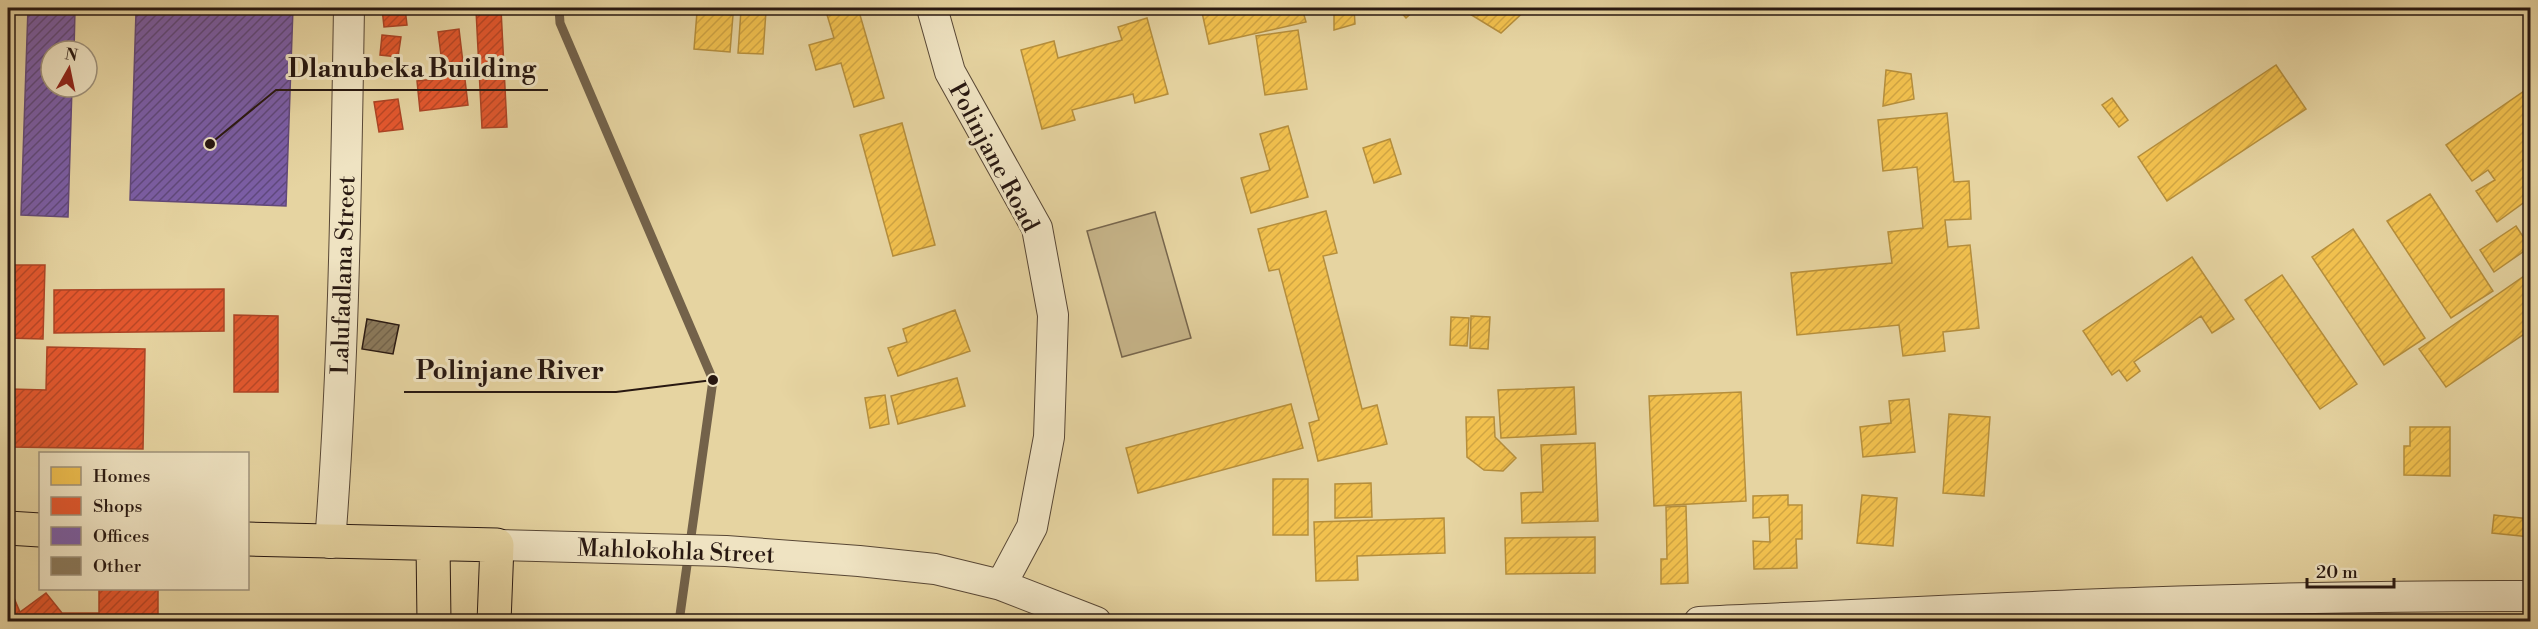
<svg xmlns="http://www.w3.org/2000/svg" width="2538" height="629" font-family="'Libre Bodoni',serif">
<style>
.park{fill:#c6b489;stroke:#77664d;stroke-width:1.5}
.homes{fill:url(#homes-hatch);stroke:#b58e3c;stroke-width:1.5}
.shops{fill:url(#shops-hatch);stroke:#ac4425;stroke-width:1.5}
.offices{fill:url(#offices-hatch);stroke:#62497a;stroke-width:1.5}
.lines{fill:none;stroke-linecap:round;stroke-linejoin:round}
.stream{stroke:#73624a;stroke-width:9}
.building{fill:url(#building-hatch);stroke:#281811;stroke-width:1.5}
.minor-casing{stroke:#584735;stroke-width:32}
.major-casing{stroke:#281811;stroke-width:35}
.minor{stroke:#efe3c2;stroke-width:30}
.major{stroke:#e6d4a1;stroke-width:33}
.labels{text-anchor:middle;stroke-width:6;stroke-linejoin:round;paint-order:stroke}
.street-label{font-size:24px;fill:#281811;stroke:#efe3c2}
.leader{fill:none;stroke:#281811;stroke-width:2}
.callout-dot{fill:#281811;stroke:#efe3c2;stroke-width:2}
.callout-label{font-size:26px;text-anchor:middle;font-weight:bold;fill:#281811;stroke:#efe3c2;stroke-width:6;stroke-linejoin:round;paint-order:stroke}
</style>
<defs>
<pattern id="homes-hatch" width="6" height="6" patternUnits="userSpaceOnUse" patternTransform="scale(1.5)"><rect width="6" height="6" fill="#f2c14e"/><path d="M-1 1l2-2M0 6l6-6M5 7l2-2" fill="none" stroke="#d0a543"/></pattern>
<pattern id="shops-hatch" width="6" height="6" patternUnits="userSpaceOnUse" patternTransform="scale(1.5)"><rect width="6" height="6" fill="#e4572e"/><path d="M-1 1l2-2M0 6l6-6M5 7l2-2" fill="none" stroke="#b94726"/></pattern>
<pattern id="offices-hatch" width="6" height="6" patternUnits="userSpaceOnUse" patternTransform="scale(1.5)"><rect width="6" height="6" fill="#7b5ea7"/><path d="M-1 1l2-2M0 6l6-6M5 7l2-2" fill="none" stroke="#5f487e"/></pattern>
<pattern id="building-hatch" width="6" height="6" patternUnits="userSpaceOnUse" patternTransform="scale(1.5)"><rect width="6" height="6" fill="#8b7a5c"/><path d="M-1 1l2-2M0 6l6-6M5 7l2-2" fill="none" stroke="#72634b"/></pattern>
</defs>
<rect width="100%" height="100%" fill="#e6d4a1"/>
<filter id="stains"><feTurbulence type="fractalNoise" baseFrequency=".00333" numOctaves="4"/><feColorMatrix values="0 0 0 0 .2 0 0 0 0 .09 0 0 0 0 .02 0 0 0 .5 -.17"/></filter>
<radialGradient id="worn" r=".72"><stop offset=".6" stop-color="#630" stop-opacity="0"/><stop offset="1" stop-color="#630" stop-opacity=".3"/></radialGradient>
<!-- park -->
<path class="park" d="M 1155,212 L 1191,338 L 1122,357 L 1087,231 Z"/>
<!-- homes -->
<path class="homes" d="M 825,8 L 858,8 L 884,98 L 854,107 L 841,63 L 816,70 L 809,45 L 834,38 Z
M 1201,8 L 1302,8 L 1306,22 L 1209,44 Z
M 1334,8 L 1354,8 L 1355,24 L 1334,30 Z
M 1397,8 L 1417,8 L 1406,18 Z
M 1460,8 L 1528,8 L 1501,33 Z
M 741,10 L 766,11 L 763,54 L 738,53 Z
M 697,12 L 733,15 L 730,52 L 694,49 Z
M 1147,18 L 1168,94 L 1135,103 L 1133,94 L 1072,110 L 1075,120 L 1042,129 L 1021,50 L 1054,41 L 1058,58 L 1122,40 L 1118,27 Z
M 1298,30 L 1307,89 L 1265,95 L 1256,36 Z
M 2276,65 L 2306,109 L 2167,201 L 2138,157 Z
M 1886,70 L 1911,74 L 1914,99 L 1883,106 Z
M 2530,87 L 2530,198 L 2497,222 L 2476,191 L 2495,180 L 2488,170 L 2472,181 L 2446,145 Z
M 2112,98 L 2128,120 L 2119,127 L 2102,105 Z
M 1947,113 L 1954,182 L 1969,181 L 1971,219 L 1945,220 L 1948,247 L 1970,245 L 1979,328 L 1943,332 L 1945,351 L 1903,356 L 1899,325 L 1797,335 L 1791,273 L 1892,263 L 1888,232 L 1923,228 L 1917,167 L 1883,171 L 1878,120 Z
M 902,123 L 935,245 L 893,256 L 860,135 Z
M 1288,126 L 1308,197 L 1251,213 L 1241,178 L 1270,170 L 1260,134 Z
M 1390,139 L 1401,174 L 1374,183 L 1363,148 Z
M 2430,194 L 2493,291 L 2451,318 L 2387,221 Z
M 1326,211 L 1337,253 L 1323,256 L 1362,409 L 1377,405 L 1387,444 L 1318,461 L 1309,423 L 1319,420 L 1279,269 L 1269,271 L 1258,229 Z
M 2516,226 L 2530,247 L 2494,272 L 2480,250 Z
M 2353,229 L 2425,338 L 2384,365 L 2312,257 Z
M 2192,257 L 2234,319 L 2212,333 L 2201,316 L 2134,362 L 2140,371 L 2127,381 L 2119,370 L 2112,375 L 2083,331 Z
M 2530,272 L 2530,330 L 2446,387 L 2419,349 Z
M 2282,275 L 2357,384 L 2320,409 L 2245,300 Z
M 955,310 L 970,351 L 898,376 L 888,348 L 907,342 L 903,329 Z
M 1471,316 L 1490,317 L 1488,349 L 1470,348 Z
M 1451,317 L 1469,318 L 1467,346 L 1450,345 Z
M 957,378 L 965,406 L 898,424 L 891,396 Z
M 1574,387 L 1576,434 L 1501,438 L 1498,390 Z
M 1741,392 L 1746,501 L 1654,506 L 1649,396 Z
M 885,395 L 889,424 L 870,428 L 865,398 Z
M 1909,399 L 1915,452 L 1863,457 L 1860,427 L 1891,423 L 1889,401 Z
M 1291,404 L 1303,448 L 1138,493 L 1126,448 Z
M 1949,414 L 1990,417 L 1984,496 L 1943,493 Z
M 1466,417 L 1494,417 L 1495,437 L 1516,458 L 1503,471 L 1484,470 L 1467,457 Z
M 2410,427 L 2450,427 L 2450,476 L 2404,475 L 2404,446 L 2410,446 Z
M 1595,443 L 1598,521 L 1522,523 L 1521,493 L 1543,492 L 1541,445 Z
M 1273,479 L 1308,479 L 1308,535 L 1273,535 Z
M 1371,483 L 1372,517 L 1335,518 L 1335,484 Z
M 1788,495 L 1788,505 L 1802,505 L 1802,539 L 1796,539 L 1797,568 L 1754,569 L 1753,541 L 1770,542 L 1769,517 L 1753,518 L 1753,496 Z
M 1862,495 L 1897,498 L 1893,546 L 1857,543 Z
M 1686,506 L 1688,583 L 1661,584 L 1661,559 L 1667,559 L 1666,507 Z
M 2494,515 L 2530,519 L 2530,537 L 2492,533 Z
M 1444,518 L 1445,553 L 1357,556 L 1358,580 L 1316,581 L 1314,522 Z
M 1595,537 L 1595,573 L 1506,574 L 1505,538 Z"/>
<!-- shops -->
<path class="shops" d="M 382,8 L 405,8 L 407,25 L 384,27 Z
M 501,9 L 507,127 L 482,128 L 476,10 Z
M 459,29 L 468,105 L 420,111 L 417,81 L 444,78 L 438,32 Z
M 382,35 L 401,37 L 398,57 L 380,55 Z
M 398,99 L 403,129 L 379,132 L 374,102 Z
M 8,265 L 45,265 L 43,339 L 8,338 Z
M 224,289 L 224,331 L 54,333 L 54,290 Z
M 234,315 L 278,316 L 278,392 L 234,392 Z
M 47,347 L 145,349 L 143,449 L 10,447 L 11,389 L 46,390 Z
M 99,588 L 158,588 L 158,622 L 8,622 L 8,601 L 14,598 L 20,612 L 46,593 L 62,613 L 99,613 Z"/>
<!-- offices -->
<path class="offices" d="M 28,8 L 293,8 L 286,206 L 130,200 L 136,12 L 75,10 L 74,51 L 51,51 L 51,87 L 72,87 L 68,217 L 21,215 Z"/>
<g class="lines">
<!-- stream -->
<path class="stream" d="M 559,8 L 560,23 L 713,380 L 679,622"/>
</g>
<!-- building -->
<path class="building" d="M 367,319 L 399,325 L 393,354 L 362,349 Z"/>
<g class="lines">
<defs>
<path id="minor" d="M 932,8 L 950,72 L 1037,228 L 1053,315 L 1049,437 L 1032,527 L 1001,585
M 330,543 C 344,364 346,186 349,8
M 497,545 L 726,551 L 859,561 L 935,569 L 1001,585 L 1096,622
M 1699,622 C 1976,609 2253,595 2530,596"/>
<path id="major" d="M 8,528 L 40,530
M 248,539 L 497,545 L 494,622
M 433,544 L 434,622"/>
</defs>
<!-- minor casing -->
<use href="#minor" class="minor-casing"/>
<!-- major casing -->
<use href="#major" class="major-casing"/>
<!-- minor -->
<use href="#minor" class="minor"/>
<!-- major -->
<use href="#major" class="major"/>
</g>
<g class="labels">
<!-- street labels -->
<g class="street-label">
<text transform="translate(994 157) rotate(62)" y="8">Polinjane Road</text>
<text transform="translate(343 275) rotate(-88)" y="8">Lalufadlana Street</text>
<text transform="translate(676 551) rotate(2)" y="8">Mahlokohla Street</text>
</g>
</g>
<!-- callouts -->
<path class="leader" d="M210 144L276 90H548M713 380L616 392H404"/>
<g class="callout-dot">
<circle cx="210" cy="144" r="6"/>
<circle cx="713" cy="380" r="6"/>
</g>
<g class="callout-label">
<text x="412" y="77">Dlanubeka Building</text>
<text x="510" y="379">Polinjane River</text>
</g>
<!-- margin -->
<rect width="2538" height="629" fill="none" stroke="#e6d4a1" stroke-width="30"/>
<rect x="9" y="9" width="2520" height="611" fill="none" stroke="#281811" stroke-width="3"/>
<rect x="15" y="15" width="2508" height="599" fill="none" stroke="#281811" stroke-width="1.5"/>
<!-- legend -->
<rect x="39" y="452" width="210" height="138" fill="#efe3c2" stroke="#9f927b" stroke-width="1.5"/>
<rect x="51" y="467" width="30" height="18" fill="#f2c14e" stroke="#9f927b" stroke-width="1.5"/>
<text x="93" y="482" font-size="18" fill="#281811">Homes</text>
<rect x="51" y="497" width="30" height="18" fill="#e4572e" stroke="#9f927b" stroke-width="1.5"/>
<text x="93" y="512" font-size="18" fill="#281811">Shops</text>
<rect x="51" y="527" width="30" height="18" fill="#7b5ea7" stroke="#9f927b" stroke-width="1.5"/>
<text x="93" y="542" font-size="18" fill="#281811">Offices</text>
<rect x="51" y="557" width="30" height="18" fill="#8b7a5c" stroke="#9f927b" stroke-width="1.5"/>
<text x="93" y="572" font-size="18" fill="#281811">Other</text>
<!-- north arrow -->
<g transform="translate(69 69) rotate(9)"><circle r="28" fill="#efe3c2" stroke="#9f927b" stroke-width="1.5"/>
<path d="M0-4.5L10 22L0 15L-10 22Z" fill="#8f2418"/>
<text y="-9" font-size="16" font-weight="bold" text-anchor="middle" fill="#281811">N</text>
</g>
<!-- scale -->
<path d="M2307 578v9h87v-9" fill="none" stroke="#281811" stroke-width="3"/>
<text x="2316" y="578" font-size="18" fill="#281811" stroke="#efe3c2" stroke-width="4.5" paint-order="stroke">20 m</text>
<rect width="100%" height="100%" filter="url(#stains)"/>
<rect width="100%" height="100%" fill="url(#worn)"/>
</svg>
